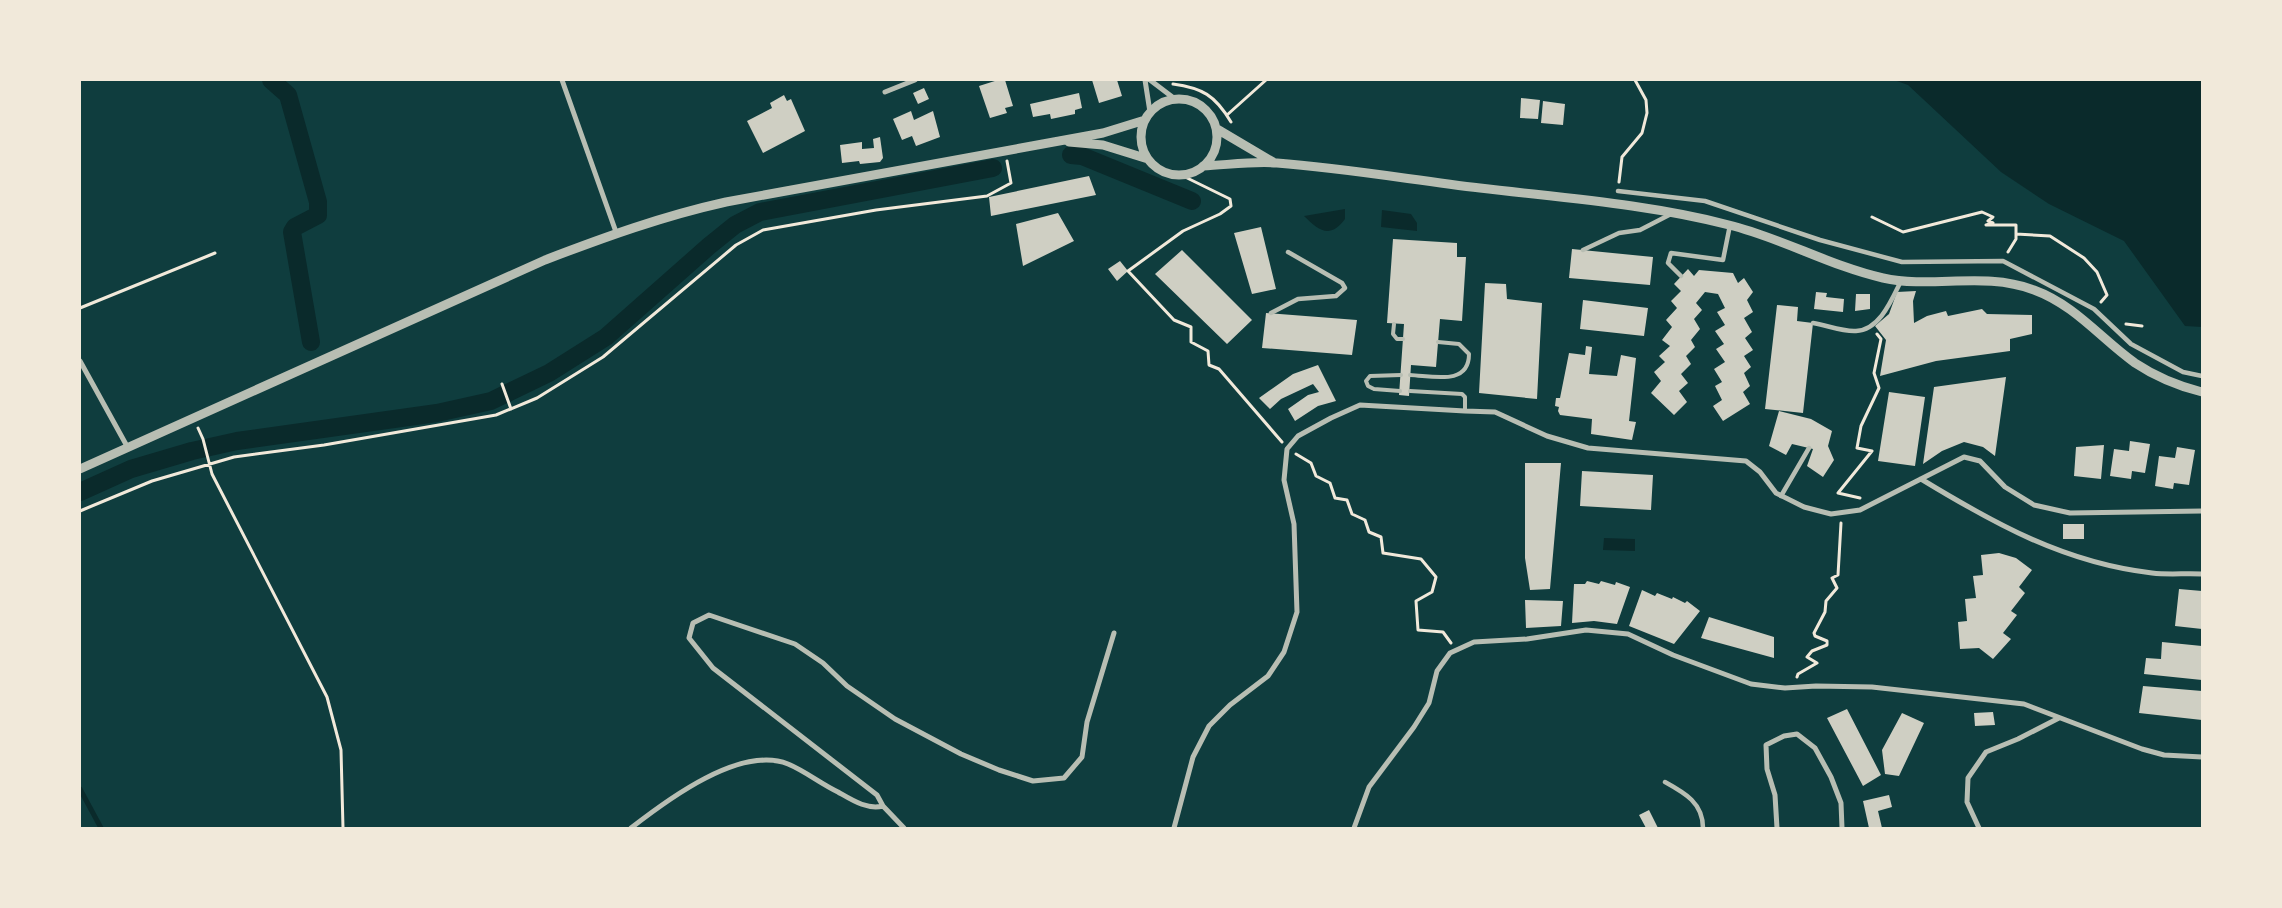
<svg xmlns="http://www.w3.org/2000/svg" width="2282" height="908" font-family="Ubuntu,sans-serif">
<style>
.water{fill:#0a2a2b}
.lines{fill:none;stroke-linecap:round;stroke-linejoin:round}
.stream{stroke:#0a2a2b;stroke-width:5}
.canal{stroke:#0a2a2b;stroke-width:18}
.building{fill:#cfcfc3}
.path{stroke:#f1e9da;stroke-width:3}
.service{stroke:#b8beb3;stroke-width:4}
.pedestrian{stroke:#b8beb3;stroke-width:4.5}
.minor{stroke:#b8beb3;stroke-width:5}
.tertiary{stroke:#b8beb3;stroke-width:9}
</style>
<rect width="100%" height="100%" fill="#0f3d3e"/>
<!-- water -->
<path class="water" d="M 1894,80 L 2202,80 L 2202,327 L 2185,326 L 2124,241 L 2049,204 L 2001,172 L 1908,85 Z
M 1345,209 L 1345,219 C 1330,239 1319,231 1304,216 Z
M 1382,210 L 1411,214 L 1417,223 L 1417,231 L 1381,227 Z
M 1604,538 L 1635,539 L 1635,551 L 1603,550 Z"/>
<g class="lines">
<!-- stream -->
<path class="stream" d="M 80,789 L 101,828"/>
<!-- canal -->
<path class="canal" d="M 271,80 L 288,95 L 318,202 L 318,215 L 295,227 L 292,232 L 311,342
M 1071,155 L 1082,156 L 1192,201
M 80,492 L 131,469 L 192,451 L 237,441 L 437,413 L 491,401 L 549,373 L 606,337 L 709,246 L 735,225 L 760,212 L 993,168"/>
</g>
<!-- building -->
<path class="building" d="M 998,80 L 1005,80 L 1013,106 L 1005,108 L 1007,113 L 990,118 L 979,86 Z
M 1092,80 L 1117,80 L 1122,96 L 1099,103 Z
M 924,88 L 929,99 L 918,104 L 913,93 Z
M 1079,93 L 1082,108 L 1075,110 L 1075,114 L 1051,119 L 1050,114 L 1033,117 L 1030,104 Z
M 784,95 L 787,101 L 791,99 L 805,131 L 763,153 L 747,121 L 772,108 L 770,103 Z
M 1521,98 L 1540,100 L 1538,119 L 1520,118 Z
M 1543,101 L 1565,104 L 1563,125 L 1541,123 Z
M 911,111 L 914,120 L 933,111 L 940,137 L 916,146 L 912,136 L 902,140 L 893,119 Z
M 880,137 L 883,158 L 880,162 L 860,164 L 859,161 L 842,163 L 840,145 L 862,142 L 862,149 L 874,148 L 873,139 Z
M 1089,176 L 1096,195 L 991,216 L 989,197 Z
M 1058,213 L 1074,241 L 1023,266 L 1016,224 Z
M 1261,227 L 1276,289 L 1252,294 L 1234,233 Z
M 1393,239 L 1457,243 L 1457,257 L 1466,257 L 1462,321 L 1440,319 L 1436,367 L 1411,365 L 1409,396 L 1399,395 L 1404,324 L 1387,323 Z
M 1572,249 L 1653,257 L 1650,285 L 1569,278 Z
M 1182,250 L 1252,320 L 1227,344 L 1155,274 Z
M 1120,261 L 1128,271 L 1117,281 L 1108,269 Z
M 1688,269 L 1694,276 L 1699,270 L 1733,273 L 1738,283 L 1744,278 L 1753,292 L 1747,300 L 1753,312 L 1744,318 L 1752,332 L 1745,338 L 1753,350 L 1744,356 L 1751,367 L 1744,373 L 1750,386 L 1743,392 L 1750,404 L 1723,421 L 1713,406 L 1722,400 L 1715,386 L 1722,382 L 1714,369 L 1725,362 L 1716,349 L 1724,344 L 1715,331 L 1725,325 L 1717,312 L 1725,308 L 1718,294 L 1705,292 L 1696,303 L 1702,310 L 1694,319 L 1700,329 L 1691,340 L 1695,347 L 1686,356 L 1691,364 L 1681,374 L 1688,383 L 1679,391 L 1687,402 L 1674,415 L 1651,393 L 1661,381 L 1654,372 L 1665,362 L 1659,356 L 1670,346 L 1662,340 L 1672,327 L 1666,320 L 1677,308 L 1671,301 L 1681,291 L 1674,284 Z
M 1485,283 L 1506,284 L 1507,299 L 1542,303 L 1537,399 L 1479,393 Z
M 1916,291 L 1913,301 L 1914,323 L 1927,316 L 1946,311 L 1948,316 L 1982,309 L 1987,314 L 2032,315 L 2032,334 L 2010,339 L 2010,351 L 1936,361 L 1880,376 L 1886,340 L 1875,326 L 1889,314 L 1897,292 Z
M 1816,292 L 1827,293 L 1826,297 L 1844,299 L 1843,312 L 1814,309 Z
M 1856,294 L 1870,294 L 1870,309 L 1855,311 Z
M 1583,300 L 1648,308 L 1644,336 L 1580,329 Z
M 1777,305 L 1798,307 L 1797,321 L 1813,323 L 1803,413 L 1765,409 Z
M 1266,313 L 1357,320 L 1352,355 L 1262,348 Z
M 1586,346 L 1592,347 L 1589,374 L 1617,376 L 1621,355 L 1636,358 L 1629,421 L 1636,422 L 1632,440 L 1591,434 L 1592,419 L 1560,415 L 1558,411 L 1559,407 L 1555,406 L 1556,398 L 1560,398 L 1569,353 L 1585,355 Z
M 1318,365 L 1336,401 L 1318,406 L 1295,421 L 1288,409 L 1308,395 L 1319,392 L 1313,384 L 1281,399 L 1270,409 L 1259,398 L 1293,374 Z
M 2006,377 L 1995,456 L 1983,447 L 1964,442 L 1942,451 L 1923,464 L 1934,387 Z
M 1889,392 L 1925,397 L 1915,466 L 1878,461 Z
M 1779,411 L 1811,419 L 1832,431 L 1828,446 L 1834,460 L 1823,477 L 1807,466 L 1813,449 L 1792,444 L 1786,455 L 1769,446 Z
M 2130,441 L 2150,444 L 2145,473 L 2132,471 L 2131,479 L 2110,476 L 2114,449 L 2129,451 Z
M 2104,445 L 2101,479 L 2074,476 L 2076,447 Z
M 2177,447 L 2195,450 L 2189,485 L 2174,483 L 2173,489 L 2155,486 L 2159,456 L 2175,458 Z
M 1525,463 L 1561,463 L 1550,589 L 1530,590 L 1525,558 Z
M 1582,471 L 1653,475 L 1651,510 L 1580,506 Z
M 2063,524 L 2084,524 L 2084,539 L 2063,539 Z
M 1999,553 L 2016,558 L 2032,570 L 2019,587 L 2025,593 L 2011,611 L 2017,615 L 2003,633 L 2011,639 L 1993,659 L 1979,648 L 1960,649 L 1958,622 L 1967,621 L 1965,599 L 1976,598 L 1973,576 L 1983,575 L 1981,555 Z
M 1587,581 L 1599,584 L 1601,581 L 1615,585 L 1616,582 L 1630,587 L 1617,624 L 1594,621 L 1572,623 L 1574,584 L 1585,584 Z
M 2179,589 L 2202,591 L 2202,629 L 2175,626 Z
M 1642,590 L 1655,596 L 1657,593 L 1672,599 L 1673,597 L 1685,603 L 1687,601 L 1700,611 L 1674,644 L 1629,626 Z
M 1525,600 L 1563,601 L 1561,626 L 1526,628 Z
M 1709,617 L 1774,637 L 1774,658 L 1701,638 Z
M 2162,642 L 2202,646 L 2202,680 L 2144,674 L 2146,658 L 2161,659 Z
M 2143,686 L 2202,691 L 2202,720 L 2139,713 Z
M 1847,709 L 1881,775 L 1863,786 L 1827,718 Z
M 1993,712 L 1995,725 L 1975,726 L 1974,713 Z
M 1902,713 L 1924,723 L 1899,776 L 1885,774 L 1882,750 Z
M 1889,795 L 1892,807 L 1878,811 L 1882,828 L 1869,828 L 1863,801 Z
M 1649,810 L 1658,828 L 1646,828 L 1639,815 Z"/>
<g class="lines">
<!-- path -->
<path class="path" d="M 1173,84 C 1202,88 1215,95 1231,122
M 1227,115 L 1266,80
M 1181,175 L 1230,199 L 1231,206 L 1220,214 L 1183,231 L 1128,271 L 1174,320 L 1191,327 L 1191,342 L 1208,351 L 1209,365 L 1219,369 L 1282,442
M 1619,182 L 1622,157 L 1642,133 L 1647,113 L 1646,100 L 1635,80
M 1872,217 L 1903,232 L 1982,212 L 1993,217 L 1988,221 L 1993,223 L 1986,225 L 2016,225 L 2016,239 L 2008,252
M 2016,234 L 2050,236 L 2084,258 L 2097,272 L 2107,295 L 2101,302
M 80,308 L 215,253
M 2126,324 L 2142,326
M 502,384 L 511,409
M 198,428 L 203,439 L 212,474 L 327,697 L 341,750 L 343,828
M 1296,454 L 1311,463 L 1316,476 L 1330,483 L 1335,498 L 1347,500 L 1352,514 L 1365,520 L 1369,532 L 1381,537 L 1383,553 L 1421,559 L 1436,577 L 1432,592 L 1416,601 L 1418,630 L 1443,632 L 1451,643
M 1860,498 L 1838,493 L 1872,451 L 1857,448 L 1861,426 L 1879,388 L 1874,373 L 1881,339 L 1877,334
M 80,511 L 152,481 L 234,457 L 324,445 L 496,415 L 537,398 L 603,357 L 736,245 L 763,230 L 876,210 L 987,196 L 1011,183 L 1007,161
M 1797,677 L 1798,674 L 1817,663 L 1807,657 L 1812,651 L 1827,645 L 1827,641 L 1815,636 L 1814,633 L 1825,612 L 1826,601 L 1837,588 L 1832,578 L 1838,575 L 1841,523"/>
<!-- service -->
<path class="service" d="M 1394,324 L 1393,334 L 1397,339 L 1403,339
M 1410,375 C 1433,376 1469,386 1469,354 L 1459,344 L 1438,342
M 1400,391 L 1374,389 L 1368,386 L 1366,381 L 1370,376 L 1401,375
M 1410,391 L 1462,394 L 1465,397 L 1465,411"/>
<!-- pedestrian -->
<path class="pedestrian" d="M 1618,191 L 1705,201 L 1820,240 L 1902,262 L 2003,261 L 2094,309 L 2131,344 L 2183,372 L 2202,376
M 1583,250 L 1619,233 L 1640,230 L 1671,214
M 1681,276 L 1668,263 L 1671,253 L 1723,260 L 1730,225
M 1271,313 L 1298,299 L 1336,296 L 1345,288 L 1342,283 L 1288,252
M 1813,323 C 1826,325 1843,332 1856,331 C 1880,330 1892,299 1901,281
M 1781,496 L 1809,448
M 1665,782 C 1685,793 1703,803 1703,828"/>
<!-- minor -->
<path class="minor" d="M 562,80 L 616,232
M 1145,80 L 1150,112
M 1150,80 L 1175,99
M 885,92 L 915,80
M 80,361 L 128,448
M 1921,479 C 1995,524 2065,563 2152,573 C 2169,575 2186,573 2202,574
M 631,828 C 667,800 740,745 788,764 C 805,771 821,784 838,792 C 852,800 867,810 883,806
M 904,828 L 883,806 L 877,795 L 713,668 L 689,638 L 693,623 L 709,615 L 795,644 L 823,663 L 847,686 L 895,719 L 961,754 L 999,770 L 1033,781 L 1064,778 L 1082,757 L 1087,722 L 1114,633
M 1174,828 L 1193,757 L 1209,726 L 1230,705 L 1268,676 L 1284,652 L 1297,612 L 1294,524 L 1284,480 L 1287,449 L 1298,436 L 1331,418 L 1360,405 L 1465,411 L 1495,412 L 1547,436 L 1588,448 L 1746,461 L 1760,472 L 1776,493 L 1804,507 L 1831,514 L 1860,510 L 1964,457 L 1980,461 L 2005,487 L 2034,505 L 2070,513 L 2202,511
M 1354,828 L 1369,787 L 1414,727 L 1429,703 L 1437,671 L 1450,653 L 1474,642 L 1527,639 L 1586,630 L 1628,634 L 1673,655 L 1751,684 L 1785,688 L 1816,686 L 1872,687 L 2024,704 L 2142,749 L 2164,755 L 2202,757
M 1777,828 L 1775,795 L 1767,769 L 1766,745 L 1784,736 L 1797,734 L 1815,748 L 1831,777 L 1841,803 L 1842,828
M 1979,828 L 1967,802 L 1968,778 L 1986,752 L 2018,739 L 2059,718"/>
<!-- tertiary -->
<path class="tertiary" d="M1141 137a38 38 0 1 1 76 0a38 38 0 1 1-76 0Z
M 1217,129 L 1273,162
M 1069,142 L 1103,145 L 1148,159
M 1203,166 C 1227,165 1253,161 1277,163 C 1344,168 1413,180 1480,188 C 1563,198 1648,204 1729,225 C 1782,238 1830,266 1883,278 C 1933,289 1984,271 2034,290 C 2075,305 2100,338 2135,363 C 2156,377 2178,386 2202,392
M 80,469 L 545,260 C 605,237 663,216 726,202 L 1103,133 L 1145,120"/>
</g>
<!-- border -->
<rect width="2282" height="908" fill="none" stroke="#f1e9da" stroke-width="162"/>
</svg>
